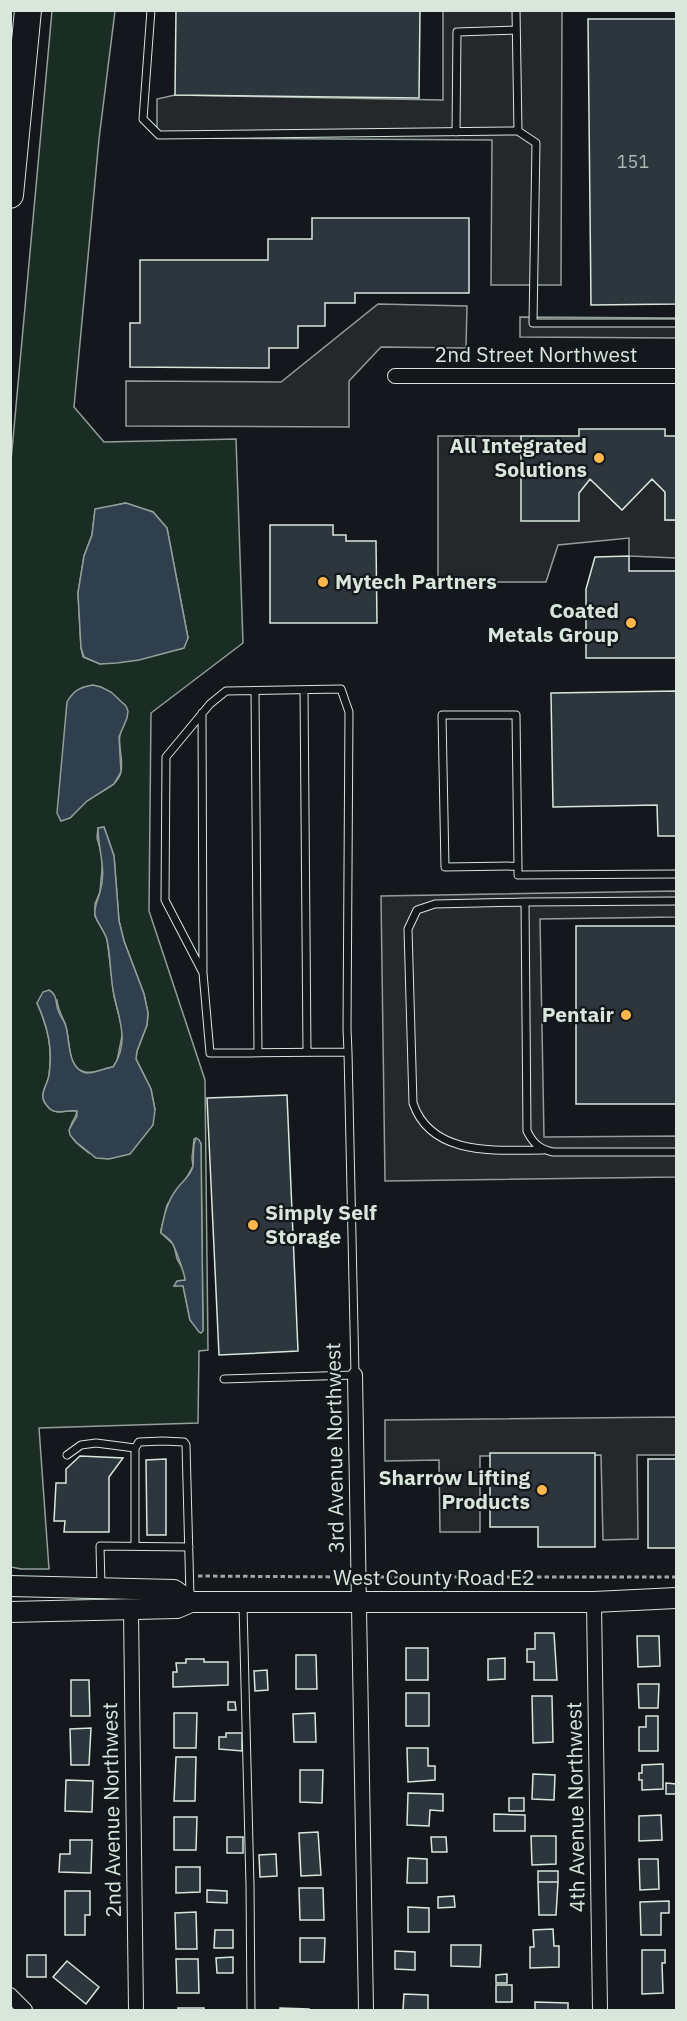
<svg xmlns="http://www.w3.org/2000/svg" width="687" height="2021" font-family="'IBM Plex Sans',sans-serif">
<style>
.green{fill:#1a2d24;stroke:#939e99;stroke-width:1.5;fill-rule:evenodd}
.parking{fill:#24282b;stroke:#939e99;stroke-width:1.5}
.water{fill:#2f3f4d;stroke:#939e99;stroke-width:1.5}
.building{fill:#2c363c;stroke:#d8e6dc;stroke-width:1.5}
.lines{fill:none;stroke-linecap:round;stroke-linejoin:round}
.lane-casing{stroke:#d8e6dc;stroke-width:9}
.street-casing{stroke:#d8e6dc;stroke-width:16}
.secondary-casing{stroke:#d8e6dc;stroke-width:22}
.highway-casing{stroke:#d8e6dc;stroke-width:28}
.path{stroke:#9da8a2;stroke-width:3;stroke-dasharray:4.5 3;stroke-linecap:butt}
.lane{stroke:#14181c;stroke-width:7}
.street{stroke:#14181c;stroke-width:14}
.secondary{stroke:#14181c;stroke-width:20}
.highway{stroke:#14181c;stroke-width:26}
.poi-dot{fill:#ffb74d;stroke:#14181c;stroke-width:2}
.labels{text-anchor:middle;stroke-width:4.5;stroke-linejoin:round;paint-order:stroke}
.number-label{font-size:18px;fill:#adbab4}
.street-label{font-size:21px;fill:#d8e6dc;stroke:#14181c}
.poi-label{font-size:21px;font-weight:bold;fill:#d8e6dc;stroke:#14181c;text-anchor:end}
</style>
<rect width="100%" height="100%" fill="#14181c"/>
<!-- green -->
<path class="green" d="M 52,11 L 115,11 L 99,139 L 74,407 L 104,442 L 236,439 L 243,643 L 151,713 L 149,911 L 205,1080 L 208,1350 L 199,1351 L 198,1423 L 39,1428 L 49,1569 L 21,1569 L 11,1567 L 11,461 ZM 125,503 L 153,512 L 167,528 L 188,638 L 183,648 L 100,664 L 83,657 L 81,648 L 78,593 L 84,556 L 92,535 L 95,510 ZM 121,729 C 116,744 124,757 121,771 C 119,787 97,792 86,801 C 80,806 75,812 70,818 ZM 104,827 L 114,856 L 119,921 L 124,941 L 144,994 L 148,1013 L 147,1025 L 137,1051 L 136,1059 L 151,1089 L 155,1110 L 89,1153 C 80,1146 66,1137 71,1125 C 73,1119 76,1118 77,1111 C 68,1109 57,1115 50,1109 C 47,1106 43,1101 43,1097 C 42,1090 48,1083 49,1075 C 53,1048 48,1028 37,1003 L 57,1000 C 58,1011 63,1017 66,1027 C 70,1040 67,1069 85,1072 C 93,1074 105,1068 113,1067 L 117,1061 L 123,1031 L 114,996 L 107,938 L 95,916 L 95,904 L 100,892 L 103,858 L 97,838 L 98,828 ZM 196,1138 L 199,1140 L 201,1144 L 203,1330 L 201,1332 L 190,1320 L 183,1285 L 174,1286 L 185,1280 L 185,1273 L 177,1259 L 174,1245 L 161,1233 L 161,1230 L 167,1205 L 186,1179 L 193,1166 L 192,1158 L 194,1139 Z"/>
<!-- parking -->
<path class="parking" d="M 443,11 L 562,11 L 561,285 L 491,285 L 492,140 L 157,138 L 157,99 L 175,95 L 443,100 Z
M 378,304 L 467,306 L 466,348 L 381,347 L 349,381 L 349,427 L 126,426 L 126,381 L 281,382 Z
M 520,317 L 676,318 L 676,338 L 520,337 Z
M 438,436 L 521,436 L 579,493 L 590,479 L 622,510 L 652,479 L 665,492 L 665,520 L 676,520 L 676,558 L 629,556 L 629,538 L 558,545 L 546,582 L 438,582 Z
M 676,891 L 676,917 L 540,919 L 544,1137 L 676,1136 L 676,1177 L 385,1181 L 381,896 Z
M 676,1417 L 676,1455 L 637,1455 L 638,1539 L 603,1540 L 601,1455 L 480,1456 L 480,1532 L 440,1532 L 439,1460 L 385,1461 L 385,1420 Z"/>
<!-- water -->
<path class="water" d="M 126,503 L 153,512 L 167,528 L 188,638 L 184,648 L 139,660 L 117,663 L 100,664 L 84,657 L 81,648 L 78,593 L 84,556 L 92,535 L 95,509 Z
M 93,685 L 101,687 L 111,692 L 126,706 L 128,711 L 127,718 L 119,737 L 121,772 L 114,784 L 87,801 L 70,818 L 61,821 L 57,813 L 67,702 C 73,691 80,687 93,685 Z
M 104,827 L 114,856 L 119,921 L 124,941 L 144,994 L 148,1013 L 147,1025 L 137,1051 L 136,1059 L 151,1089 L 155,1110 L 153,1125 L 130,1154 L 109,1159 L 96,1158 L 76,1142 L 70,1135 L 69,1130 L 77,1116 L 77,1111 C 68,1109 57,1115 50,1109 C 47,1106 43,1101 43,1097 C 42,1090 48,1083 49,1075 C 53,1049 48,1027 37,1003 L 43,992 L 49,990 C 58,995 55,1002 58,1010 C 60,1016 65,1021 66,1027 C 70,1040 67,1069 86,1073 C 93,1074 105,1068 113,1067 C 130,1042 119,1020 114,995 C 110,977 111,958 107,940 C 105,931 97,923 95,915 C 94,906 98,900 100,892 C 107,870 98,850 98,828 Z
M 196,1138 L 199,1140 L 201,1144 L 203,1331 L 201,1333 L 199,1332 L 190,1320 L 183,1286 L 174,1286 L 177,1281 L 185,1280 C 185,1275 175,1247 172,1243 C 170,1239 165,1236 161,1233 L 161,1231 C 164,1216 167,1202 176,1190 C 181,1182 191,1176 193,1166 C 194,1157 192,1147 196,1138 Z"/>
<!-- building -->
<path class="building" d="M 176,10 L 420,10 L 419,98 L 175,95 Z
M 588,19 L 676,19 L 676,304 L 591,305 Z
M 312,218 L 469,218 L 469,293 L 355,293 L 355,303 L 325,303 L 325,326 L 298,326 L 298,348 L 269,348 L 269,368 L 130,367 L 130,323 L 140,323 L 140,260 L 268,260 L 268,239 L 312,239 Z
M 579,429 L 665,429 L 665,436 L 676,436 L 676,520 L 665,520 L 665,492 L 652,479 L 622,510 L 590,479 L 579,493 L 579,521 L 521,521 L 521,436 L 579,436 Z
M 270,525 L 333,525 L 333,535 L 346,535 L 346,541 L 376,541 L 377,623 L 270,623 Z
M 629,556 L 629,571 L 676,571 L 676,658 L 586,658 L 586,589 L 595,557 Z
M 676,691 L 676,836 L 658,836 L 657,805 L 553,807 L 551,693 Z
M 576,926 L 676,926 L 676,1104 L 576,1104 Z
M 287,1095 L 298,1351 L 219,1355 L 207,1098 Z
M 490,1453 L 595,1453 L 595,1547 L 538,1547 L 538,1527 L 490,1527 Z
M 80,1456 L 123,1458 L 109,1477 L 109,1532 L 64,1532 L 65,1521 L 54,1521 L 56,1483 L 66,1483 L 66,1469 Z
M 166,1459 L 166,1535 L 147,1535 L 146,1460 Z
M 648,1459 L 676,1459 L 676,1548 L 648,1548 Z
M 535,1633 L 554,1633 L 557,1680 L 534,1680 L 534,1662 L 527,1662 L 527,1649 L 535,1649 Z
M 637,1636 L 659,1636 L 660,1666 L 638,1667 Z
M 406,1648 L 428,1648 L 428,1680 L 406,1680 Z
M 296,1655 L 316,1655 L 317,1689 L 296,1689 Z
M 505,1658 L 505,1679 L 488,1680 L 488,1659 Z
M 186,1659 L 204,1659 L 204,1662 L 228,1662 L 228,1685 L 173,1687 L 173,1672 L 177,1672 L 176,1663 L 186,1663 Z
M 267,1670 L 268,1690 L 255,1691 L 254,1671 Z
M 71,1680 L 89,1680 L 90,1716 L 71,1716 Z
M 638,1684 L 659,1684 L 658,1708 L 639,1708 Z
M 406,1693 L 429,1693 L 429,1726 L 406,1726 Z
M 532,1696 L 552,1696 L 553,1742 L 533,1743 Z
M 228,1702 L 235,1702 L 236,1710 L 228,1710 Z
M 174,1713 L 197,1713 L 196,1748 L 174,1748 Z
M 315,1713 L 316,1742 L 294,1742 L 293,1714 Z
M 646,1716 L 658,1716 L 658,1751 L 639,1751 L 639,1727 L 646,1727 Z
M 91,1728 L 89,1765 L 71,1765 L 70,1729 Z
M 226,1733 L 242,1733 L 242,1751 L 219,1749 L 219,1737 L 226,1737 Z
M 407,1748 L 428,1748 L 428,1766 L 435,1766 L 435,1780 L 408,1782 Z
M 176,1757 L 196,1757 L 195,1801 L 174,1801 Z
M 663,1764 L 663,1789 L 642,1790 L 642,1780 L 639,1780 L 639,1773 L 642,1773 L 642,1765 Z
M 300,1770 L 323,1770 L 322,1803 L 300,1802 Z
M 533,1774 L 555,1775 L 554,1800 L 532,1799 Z
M 66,1780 L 93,1781 L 92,1812 L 65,1811 Z
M 666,1783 L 676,1784 L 676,1794 L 666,1794 Z
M 408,1793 L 443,1794 L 443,1811 L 430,1810 L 429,1826 L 407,1825 Z
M 509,1798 L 524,1798 L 524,1811 L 509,1811 Z
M 494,1814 L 525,1815 L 525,1831 L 494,1831 Z
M 661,1815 L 662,1840 L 639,1841 L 639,1816 Z
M 174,1817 L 197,1817 L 196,1850 L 174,1850 Z
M 318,1832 L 321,1875 L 301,1876 L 299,1833 Z
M 531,1836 L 556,1836 L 556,1864 L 532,1865 Z
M 227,1837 L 243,1837 L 243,1853 L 227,1853 Z
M 431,1837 L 446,1837 L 447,1852 L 432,1852 Z
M 70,1840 L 92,1840 L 91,1873 L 59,1872 L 60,1854 L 70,1854 Z
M 276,1854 L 277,1876 L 260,1877 L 259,1855 Z
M 408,1858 L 427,1859 L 427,1883 L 407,1883 Z
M 639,1859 L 658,1859 L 659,1889 L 640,1890 Z
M 176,1867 L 200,1867 L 200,1892 L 176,1893 Z
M 538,1871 L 558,1871 L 558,1882 L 538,1882 Z
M 538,1882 L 558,1882 L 556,1915 L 539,1915 Z
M 299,1888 L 323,1888 L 324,1920 L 300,1920 Z
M 207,1890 L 227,1891 L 227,1903 L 207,1902 Z
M 65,1891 L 90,1891 L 90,1915 L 85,1915 L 85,1935 L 65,1935 Z
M 454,1896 L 455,1907 L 438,1908 L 438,1897 Z
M 669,1901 L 669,1913 L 661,1913 L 661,1935 L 641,1935 L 640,1902 Z
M 408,1907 L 429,1908 L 429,1932 L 408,1932 Z
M 196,1912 L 197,1949 L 176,1949 L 175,1913 Z
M 553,1929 L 554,1946 L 559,1946 L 559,1967 L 530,1968 L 530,1947 L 534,1947 L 533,1930 Z
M 215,1930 L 233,1930 L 233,1948 L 214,1948 Z
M 300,1938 L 325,1938 L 324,1962 L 300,1962 Z
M 451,1945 L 481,1945 L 480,1967 L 451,1966 Z
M 642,1950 L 665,1950 L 665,1963 L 662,1963 L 663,1993 L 642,1994 Z
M 395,1951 L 415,1952 L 415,1970 L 395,1969 Z
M 27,1955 L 46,1955 L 46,1977 L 27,1977 Z
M 233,1957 L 233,1973 L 217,1973 L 216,1958 Z
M 176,1959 L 198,1959 L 199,1993 L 177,1993 Z
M 67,1961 L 99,1987 L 86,2004 L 53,1977 Z
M 507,1974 L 507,1983 L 496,1983 L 496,1975 Z
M 496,1985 L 512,1985 L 512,2002 L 496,2002 Z
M 404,1994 L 428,1995 L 428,2010 L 403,2010 Z
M 535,2002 L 568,2003 L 568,2010 L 535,2010 Z
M 178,2008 L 204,2008 L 204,2010 L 178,2010 Z
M 280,2008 L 309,2009 L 309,2010 L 263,2010 L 280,2010 Z"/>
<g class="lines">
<defs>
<path id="lane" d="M 151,10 L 143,119 L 159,135 L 518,131 L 536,143 L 533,323 L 676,323
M 516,10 L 518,131
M 456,132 L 457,32 L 516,30
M 304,690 L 307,1052
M 255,691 L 258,1053
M 202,713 L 203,971
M 518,866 L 445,867 L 442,715 L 516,715 L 518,866 L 518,875 L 676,874
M 676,901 L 525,902 L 527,1131 C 533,1143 539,1149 553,1152 L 676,1152
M 525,902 L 435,904 L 417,910 L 408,929 L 413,1103 C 431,1157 497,1150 543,1150
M 224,1379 L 355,1375 L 348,1052 L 347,1029 L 349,712 L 341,689 L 226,691 L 210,704 L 166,757 L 165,900 L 203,973 L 210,1053 L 348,1052
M 67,1455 L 81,1445 L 96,1443 L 135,1448
M 135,1546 L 135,1448 L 139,1442 L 163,1441 L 184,1442 L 186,1445 L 190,1596
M 101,1586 L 100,1546 L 189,1547
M 243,1605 L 250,1885 L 251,2010"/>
<path id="street" d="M 395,376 L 676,376
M 355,1375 L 366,2010
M 594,1602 L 600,2010
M 131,1610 L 136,2010
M 10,1995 L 25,2010"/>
<path id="secondary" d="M 10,1586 L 174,1590 L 191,1602
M 10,1612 L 177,1608 L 191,1602 L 594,1602 L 676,1598"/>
<path id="highway" d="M 10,195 L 28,10"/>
</defs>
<!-- lane casing -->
<use href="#lane" class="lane-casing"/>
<!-- street casing -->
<use href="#street" class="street-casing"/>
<!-- secondary casing -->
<use href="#secondary" class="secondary-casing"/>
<!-- highway casing -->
<use href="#highway" class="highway-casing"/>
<!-- path -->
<path class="path" d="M 198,1576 L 345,1577
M 372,1577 L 676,1577"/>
<!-- lane -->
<use href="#lane" class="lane"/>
<!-- street -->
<use href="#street" class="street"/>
<!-- secondary -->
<use href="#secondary" class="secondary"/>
<!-- highway -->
<use href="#highway" class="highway"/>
</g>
<!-- markers -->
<g class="poi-dot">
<circle cx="599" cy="458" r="6"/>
<circle cx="323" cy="582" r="6"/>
<circle cx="631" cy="623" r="6"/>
<circle cx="626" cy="1015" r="6"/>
<circle cx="253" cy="1225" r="6"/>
<circle cx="542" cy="1490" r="6"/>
</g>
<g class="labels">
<!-- number labels -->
<g class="number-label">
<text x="633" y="168">151</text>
</g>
<!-- street labels -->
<g class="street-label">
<text x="536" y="362">2nd Street Northwest</text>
<text transform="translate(335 1448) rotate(-91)" y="7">3rd Avenue Northwest</text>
<text x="434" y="1585">West County Road E2</text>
<text transform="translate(576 1807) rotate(-91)" y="7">4th Avenue Northwest</text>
<text transform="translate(112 1810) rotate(-91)" y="7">2nd Avenue Northwest</text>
</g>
<!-- poi labels -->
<g class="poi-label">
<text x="587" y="453">All Integrated<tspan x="587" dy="24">Solutions</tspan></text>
<text x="335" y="589" text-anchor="start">Mytech Partners</text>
<text x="619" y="618">Coated<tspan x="619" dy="24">Metals Group</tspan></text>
<text x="614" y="1022">Pentair</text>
<text x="265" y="1220" text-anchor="start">Simply Self<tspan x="265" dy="24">Storage</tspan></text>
<text x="530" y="1485">Sharrow Lifting<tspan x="530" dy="24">Products</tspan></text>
</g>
</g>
<!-- border -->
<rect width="687" height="2021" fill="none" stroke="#d8e6dc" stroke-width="24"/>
</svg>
